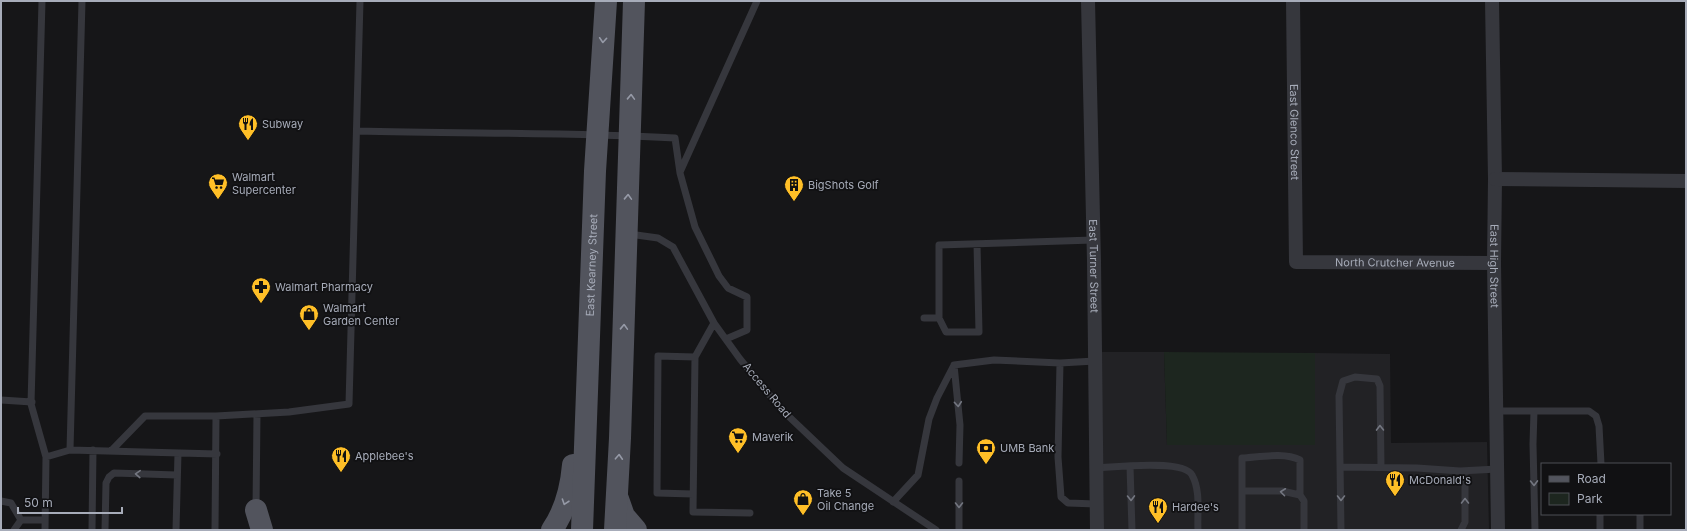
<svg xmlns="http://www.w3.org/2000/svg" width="1687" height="531" font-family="Inter,sans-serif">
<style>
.built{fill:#222225}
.green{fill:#1d261f}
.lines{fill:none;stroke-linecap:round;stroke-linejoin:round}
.service{stroke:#36373d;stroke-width:7}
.minor{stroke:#36373d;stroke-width:14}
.primary{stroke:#52545d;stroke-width:22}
.oneway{stroke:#969aa7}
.oneway2{stroke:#747781}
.labels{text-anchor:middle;stroke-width:3.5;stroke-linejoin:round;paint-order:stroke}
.poi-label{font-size:11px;fill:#a7acb9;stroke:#111113;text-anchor:start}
.street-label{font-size:11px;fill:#a7acb9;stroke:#111113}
</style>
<rect width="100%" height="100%" fill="#161618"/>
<!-- built -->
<path class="built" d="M 1101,352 L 1164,352 L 1167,445 L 1315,445 L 1315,353 L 1390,354 L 1391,443 L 1487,442 L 1489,530 L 1104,530 Z"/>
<!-- green -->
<path class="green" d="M 1164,352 L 1315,353 L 1315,445 L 1167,445 Z"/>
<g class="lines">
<!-- service -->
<path class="service" d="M 42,1 L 31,404 L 46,457 L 45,530
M 357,131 C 463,134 569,132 675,138 L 680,173 L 695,227 L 719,276 L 728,288 L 747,297 L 747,330 L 726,339
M 680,172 L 757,1
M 629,234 L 658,238 L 673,247 L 714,323 L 740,359 L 782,410 L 843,468 L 936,530
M 977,244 L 979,332 L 946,332 L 939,318 L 939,245 L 1093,240
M 924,318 L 939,318
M 714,323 L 695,357 L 693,512 L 750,513
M 1095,361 L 1060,363 L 1058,457 L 1061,497 L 1068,503 L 1096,504
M 954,365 L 960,425 L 959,463
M 1,400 L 32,402
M 1496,411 L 1589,411 L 1596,416 L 1599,426 L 1601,464
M 1534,411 L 1533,444 L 1535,530
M 70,450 L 82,1
M 111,451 L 145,416 L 216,416 L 289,412 L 349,404 L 360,1
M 46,457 L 70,450 L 217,454
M 1130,466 L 1132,530
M 1341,467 L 1417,468 L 1460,471 L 1497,469
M 1096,468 C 1114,467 1184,459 1192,475 C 1201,491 1197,513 1198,530
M 959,481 L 959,530
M 1242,491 L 1242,458 C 1260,457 1284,452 1300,460 L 1300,495
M 693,494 L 657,493 L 658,356 L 695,357
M 1,501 L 11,503 L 21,520
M 893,502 L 918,475 L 929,419 L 937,398 L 954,365 L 994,360 L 1060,363
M 256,508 L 257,414
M 1640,514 L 1640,530
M 14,530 L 21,520 L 45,520
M 92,530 L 93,450
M 105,530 L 106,483 L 109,477 L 114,473 L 177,475
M 176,530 L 178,453
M 215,530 L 216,416
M 1242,530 L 1242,491 L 1282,491 L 1300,495 L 1304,501 L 1304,530
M 1341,530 L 1339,396 L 1343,381 L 1355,377 L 1377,379 L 1380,386 L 1381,467
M 1461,530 L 1465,522 L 1465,471
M 1600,530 L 1600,514"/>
<!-- minor -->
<g class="minor">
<path id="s1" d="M 1088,1 L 1094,261 L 1097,530"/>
<path id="s2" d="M 1293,1 L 1296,262 L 1494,263"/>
<path id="s3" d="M 1492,1 L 1495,179 L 1494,263 L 1498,530"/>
<path d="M 1495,179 L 1686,181"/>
</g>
<!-- primary -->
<g class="primary">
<path d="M 618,499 L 624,516 L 636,530"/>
<path d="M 256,510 L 262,530"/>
<path d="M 552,530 C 565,511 571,488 573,465"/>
<path id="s4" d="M 582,530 L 595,171 L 606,1"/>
<path d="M 615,530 L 620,438 L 634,1"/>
</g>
</g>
<!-- one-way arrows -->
<defs><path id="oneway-chevron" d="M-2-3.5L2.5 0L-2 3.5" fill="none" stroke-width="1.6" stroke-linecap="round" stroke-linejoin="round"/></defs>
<g class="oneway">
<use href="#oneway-chevron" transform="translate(603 40) rotate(94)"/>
<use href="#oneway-chevron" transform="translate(631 97) rotate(-88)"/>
<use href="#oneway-chevron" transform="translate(628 197) rotate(-88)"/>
<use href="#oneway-chevron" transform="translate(624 327) rotate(-88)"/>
<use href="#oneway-chevron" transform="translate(619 457) rotate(-87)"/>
<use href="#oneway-chevron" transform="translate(565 502) rotate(109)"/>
</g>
<g class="oneway2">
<use href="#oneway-chevron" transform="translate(958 404) rotate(85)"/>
<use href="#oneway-chevron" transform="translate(1380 428) rotate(-91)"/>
<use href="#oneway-chevron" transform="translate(138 474) rotate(-177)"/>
<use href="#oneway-chevron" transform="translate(1534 483) rotate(89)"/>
<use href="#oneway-chevron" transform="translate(1283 492) rotate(-173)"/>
<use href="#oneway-chevron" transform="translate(1131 498) rotate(89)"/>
<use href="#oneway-chevron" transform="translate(1341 498) rotate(90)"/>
<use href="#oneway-chevron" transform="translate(1465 501) rotate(-90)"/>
<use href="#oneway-chevron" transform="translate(959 505) rotate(90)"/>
</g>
<!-- icons -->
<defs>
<symbol id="restaurant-pin" viewBox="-11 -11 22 30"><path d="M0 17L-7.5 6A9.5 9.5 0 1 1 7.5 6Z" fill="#ffbf27" stroke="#111113"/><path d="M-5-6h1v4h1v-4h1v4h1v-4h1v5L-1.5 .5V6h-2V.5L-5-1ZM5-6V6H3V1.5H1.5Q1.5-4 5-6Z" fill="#111"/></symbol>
<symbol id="supermarket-pin" viewBox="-11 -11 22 30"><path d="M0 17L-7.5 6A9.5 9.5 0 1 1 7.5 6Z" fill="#ffbf27" stroke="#111113"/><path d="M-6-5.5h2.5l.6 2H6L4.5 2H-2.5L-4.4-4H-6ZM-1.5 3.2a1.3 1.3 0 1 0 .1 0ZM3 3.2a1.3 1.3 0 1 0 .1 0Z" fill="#111"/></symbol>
<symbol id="building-pin" viewBox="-11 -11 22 30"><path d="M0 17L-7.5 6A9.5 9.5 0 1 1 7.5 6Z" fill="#ffbf27" stroke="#111113"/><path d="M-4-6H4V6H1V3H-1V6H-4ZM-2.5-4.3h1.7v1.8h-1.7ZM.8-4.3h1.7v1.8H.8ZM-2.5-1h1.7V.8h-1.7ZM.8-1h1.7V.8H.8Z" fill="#111"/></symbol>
<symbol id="pharmacy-pin" viewBox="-11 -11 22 30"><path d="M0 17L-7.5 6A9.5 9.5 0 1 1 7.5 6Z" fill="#ffbf27" stroke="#111113"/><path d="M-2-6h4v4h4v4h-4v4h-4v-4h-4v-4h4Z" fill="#111"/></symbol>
<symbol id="shop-pin" viewBox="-11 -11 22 30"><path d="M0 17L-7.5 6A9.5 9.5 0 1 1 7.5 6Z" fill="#ffbf27" stroke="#111113"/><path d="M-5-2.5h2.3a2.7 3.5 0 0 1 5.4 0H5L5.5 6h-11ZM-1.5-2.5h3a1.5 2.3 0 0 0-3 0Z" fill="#111"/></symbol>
<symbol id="bank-pin" viewBox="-11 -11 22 30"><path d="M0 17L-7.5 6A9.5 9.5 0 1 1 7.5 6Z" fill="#ffbf27" stroke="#111113"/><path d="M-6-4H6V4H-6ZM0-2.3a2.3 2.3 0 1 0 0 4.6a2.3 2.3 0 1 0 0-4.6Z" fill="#111"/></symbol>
</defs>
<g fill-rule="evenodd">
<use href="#restaurant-pin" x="237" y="113" width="22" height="30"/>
<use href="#supermarket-pin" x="207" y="172" width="22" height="30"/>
<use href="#building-pin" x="783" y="174" width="22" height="30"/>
<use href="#pharmacy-pin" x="250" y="276" width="22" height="30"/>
<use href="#shop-pin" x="298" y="303" width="22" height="30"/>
<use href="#supermarket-pin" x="727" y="426" width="22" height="30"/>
<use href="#bank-pin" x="975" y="437" width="22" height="30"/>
<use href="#restaurant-pin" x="330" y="445" width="22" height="30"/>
<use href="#restaurant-pin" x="1384" y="469" width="22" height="30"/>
<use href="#shop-pin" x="792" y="488" width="22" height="30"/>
<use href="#restaurant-pin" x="1147" y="496" width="22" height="30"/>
</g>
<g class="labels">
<!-- poi labels -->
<g class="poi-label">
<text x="262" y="128">Subway</text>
<text x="232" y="181">Walmart<tspan x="232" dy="13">Supercenter</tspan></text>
<text x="808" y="189">BigShots Golf</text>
<text x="275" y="291">Walmart Pharmacy</text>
<text x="323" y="312">Walmart<tspan x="323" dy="13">Garden Center</tspan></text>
<text x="752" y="441">Maverik</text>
<text x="1000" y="452">UMB Bank</text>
<text x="355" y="460">Applebee's</text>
<text x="1409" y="484">McDonald's</text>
<text x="817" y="497">Take 5<tspan x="817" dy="13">Oil Change</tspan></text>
<text x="1172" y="511">Hardee's</text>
</g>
<!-- street labels -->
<g class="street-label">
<text dy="4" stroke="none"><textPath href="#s2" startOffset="131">East Glenco Street</textPath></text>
<text dy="4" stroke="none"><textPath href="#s2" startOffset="360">North Crutcher Avenue</textPath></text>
<text dy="4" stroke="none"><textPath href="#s4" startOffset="265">East Kearney Street</textPath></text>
<text dy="4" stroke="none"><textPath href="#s1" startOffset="265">East Turner Street</textPath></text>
<text dy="4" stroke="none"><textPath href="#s3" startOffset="265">East High Street</textPath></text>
<text transform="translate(767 390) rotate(50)" y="4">Access Road</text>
</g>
</g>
<!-- border -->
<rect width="1687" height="531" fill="none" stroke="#a7acb9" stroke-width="4"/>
<!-- legend -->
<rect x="1541" y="463" width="130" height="52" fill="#111113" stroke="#4d4f55"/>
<rect x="1549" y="476" width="20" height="6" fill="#52545d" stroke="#4d4f55"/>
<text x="1577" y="483" font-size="12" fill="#a7acb9">Road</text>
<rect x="1549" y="493" width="20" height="12" fill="#1d261f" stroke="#4d4f55"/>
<text x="1577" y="503" font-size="12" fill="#a7acb9">Park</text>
<!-- scale -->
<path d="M18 507v6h104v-6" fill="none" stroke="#a7acb9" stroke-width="2"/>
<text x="24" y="507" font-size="12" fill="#a7acb9" stroke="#111113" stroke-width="3" paint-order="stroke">50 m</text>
</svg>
